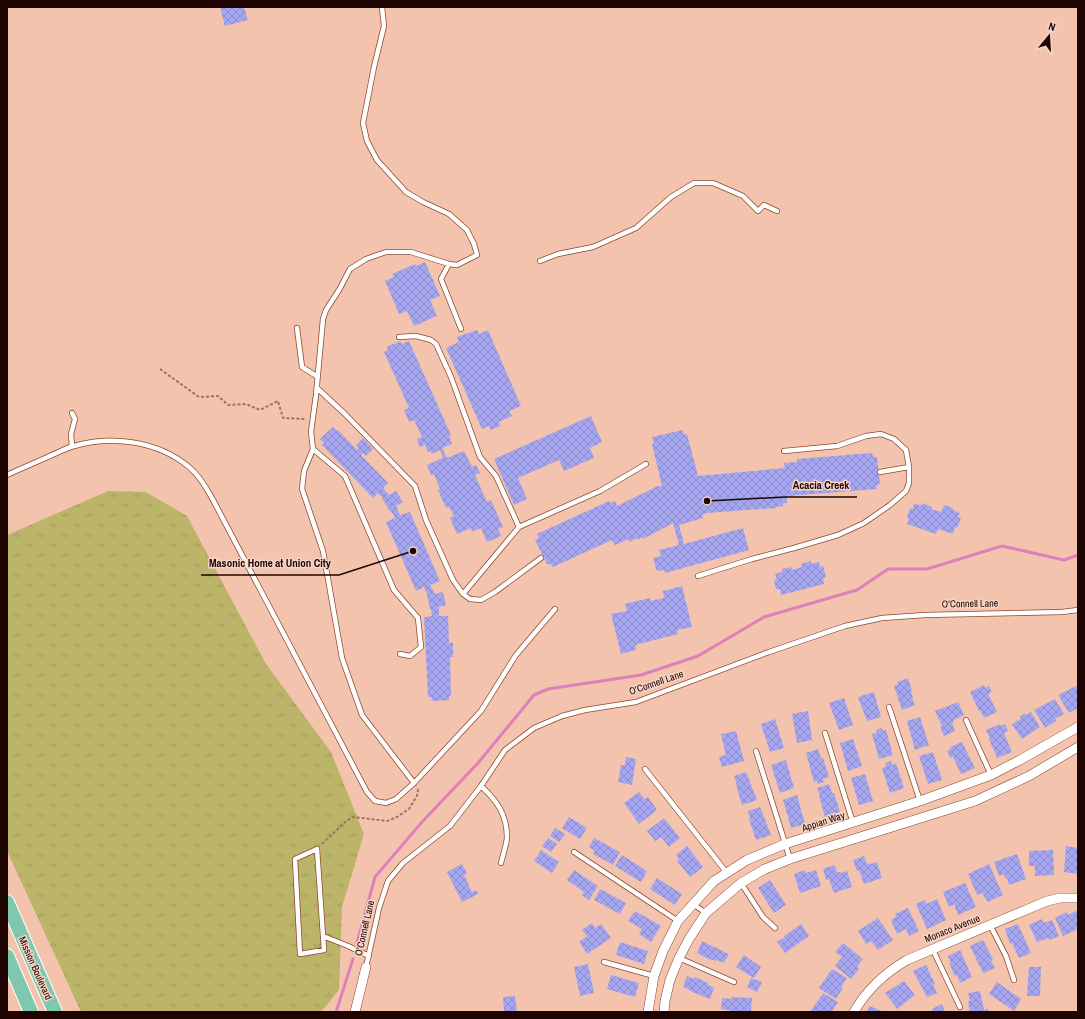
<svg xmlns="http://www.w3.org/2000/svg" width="1085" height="1019" font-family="'Archivo Narrow',sans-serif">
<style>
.grass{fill:url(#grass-tufts)}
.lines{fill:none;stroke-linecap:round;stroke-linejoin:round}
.stream{stroke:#df80ba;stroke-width:3}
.building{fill:url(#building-cross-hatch)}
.lane-casing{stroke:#8f4828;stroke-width:6}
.street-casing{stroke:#8f4828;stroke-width:10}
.primary-casing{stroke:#fff;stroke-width:16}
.path{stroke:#9b7466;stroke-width:2;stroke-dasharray:3 2;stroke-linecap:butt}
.lane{stroke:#fff;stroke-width:4.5}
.street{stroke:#fff;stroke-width:9}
.primary{stroke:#7fc8ad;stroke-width:14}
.labels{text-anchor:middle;stroke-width:3;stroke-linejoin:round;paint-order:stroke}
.street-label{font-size:10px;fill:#1e0400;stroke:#f6d4c6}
.leader{fill:none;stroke:#1e0400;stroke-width:1.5}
.callout-dot{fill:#1e0400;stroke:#f6d4c6;stroke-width:1.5}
.callout-label{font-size:11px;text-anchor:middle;font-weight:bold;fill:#1e0400;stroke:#f6d4c6;stroke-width:3;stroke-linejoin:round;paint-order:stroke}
</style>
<defs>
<pattern id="grass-tufts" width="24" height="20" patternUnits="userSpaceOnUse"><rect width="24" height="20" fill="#bcb569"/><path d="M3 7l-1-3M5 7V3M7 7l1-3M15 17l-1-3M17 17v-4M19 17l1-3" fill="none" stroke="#a19a59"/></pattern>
<pattern id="building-cross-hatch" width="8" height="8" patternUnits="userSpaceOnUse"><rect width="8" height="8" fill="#a6a6f0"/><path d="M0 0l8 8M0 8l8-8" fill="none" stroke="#8e8dcc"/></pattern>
</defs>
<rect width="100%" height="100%" fill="#f4c3ae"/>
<!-- grass -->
<path class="grass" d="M 108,491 L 146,492 L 187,516 L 266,664 L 331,752 L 364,834 L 342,907 L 339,990 L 321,1012 L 81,1012 L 7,851 L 7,535 Z"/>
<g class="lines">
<!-- stream -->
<path class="stream" d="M 357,943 L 375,877 L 422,822 L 478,763 L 534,695 L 548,689 L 641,675 L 698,656 L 764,617 L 857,590 L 888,569 L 927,569 L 1002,546 L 1064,560 L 1078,555
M 336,1012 L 353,959"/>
</g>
<!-- building -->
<path class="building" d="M 220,7 L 244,7 L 248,20 L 225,26 Z
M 425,262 L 440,296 L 430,300 L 437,316 L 414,326 L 407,311 L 399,314 L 385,281 L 394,277 L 392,274 L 415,264 L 416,266 Z
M 477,330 L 479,334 L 488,330 L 521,406 L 509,411 L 512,416 L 499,422 L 500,426 L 491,430 L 489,426 L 482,429 L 446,348 L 459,342 L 457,337 Z
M 400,341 L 402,344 L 409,341 L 451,435 L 449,436 L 452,444 L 442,448 L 447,458 L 464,451 L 472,467 L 476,465 L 480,473 L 475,475 L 487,502 L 491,500 L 503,527 L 498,529 L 501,536 L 487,542 L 481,528 L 472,532 L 471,528 L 457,534 L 450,518 L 454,516 L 449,507 L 446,508 L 438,490 L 440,489 L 434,474 L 431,475 L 427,465 L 443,458 L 440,450 L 432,454 L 430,451 L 428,452 L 425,445 L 420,447 L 417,439 L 422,437 L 414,420 L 409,422 L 404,410 L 409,408 L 384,352 L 388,350 L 387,347 Z
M 591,416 L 602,442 L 590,448 L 594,458 L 564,471 L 559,460 L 518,478 L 527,499 L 514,505 L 494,459 Z
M 333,427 L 337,431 L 338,430 L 357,450 L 359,448 L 356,445 L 363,438 L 373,449 L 366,456 L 363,453 L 361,455 L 388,483 L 383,488 L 389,495 L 396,491 L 403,502 L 396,506 L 400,515 L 410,512 L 440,581 L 430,585 L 435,594 L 443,592 L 446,605 L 439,607 L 439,616 L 448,616 L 449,643 L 453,643 L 453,657 L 450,657 L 451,695 L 449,696 L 449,700 L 432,701 L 431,697 L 428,697 L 424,617 L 432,616 L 431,609 L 430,609 L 427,594 L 424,587 L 416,591 L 386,522 L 395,518 L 391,511 L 390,511 L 382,499 L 383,498 L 378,493 L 373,498 L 322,445 L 324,443 L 320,439 Z
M 683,430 L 684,435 L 687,434 L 698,476 L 785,468 L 784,463 L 797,462 L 797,459 L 872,453 L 873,457 L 877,457 L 880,484 L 876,485 L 877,489 L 787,496 L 787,503 L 783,503 L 783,506 L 776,507 L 776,508 L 707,513 L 702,515 L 703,518 L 679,525 L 684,544 L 743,528 L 749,550 L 665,573 L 664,570 L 659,571 L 656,569 L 653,558 L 661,556 L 659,550 L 679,545 L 673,523 L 643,539 L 642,537 L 638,540 L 637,538 L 630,542 L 628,539 L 615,545 L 612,540 L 553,567 L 550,564 L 547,564 L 535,540 L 539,538 L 537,534 L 609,501 L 610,503 L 615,501 L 617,506 L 658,486 L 662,486 L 652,444 L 654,443 L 652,437 Z
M 914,503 L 921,506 L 922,503 L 932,507 L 931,509 L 941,512 L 944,505 L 953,508 L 953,510 L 960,513 L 958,517 L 961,518 L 957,528 L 955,527 L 953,534 L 938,529 L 936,534 L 907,524 L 909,518 L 907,517 L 910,508 L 913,509 Z
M 811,561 L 811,564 L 819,562 L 820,567 L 823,566 L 826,577 L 823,578 L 824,584 L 781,595 L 780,589 L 776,589 L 774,580 L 777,579 L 775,574 L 782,572 L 782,569 L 791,567 L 792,570 L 802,567 L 801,564 Z
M 682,586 L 692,627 L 677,630 L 678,634 L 635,645 L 636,650 L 621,654 L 611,614 L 627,611 L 625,604 L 650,598 L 650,601 L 664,598 L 663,591 Z
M 908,678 L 912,691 L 911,692 L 913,697 L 912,698 L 915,705 L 902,710 L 894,686 L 898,684 L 897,682 Z
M 984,685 L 985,688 L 989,686 L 992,692 L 988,694 L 997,712 L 984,718 L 980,710 L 979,711 L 970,692 Z
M 1078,685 L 1078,708 L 1069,713 L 1058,695 Z
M 874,692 L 881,717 L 867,721 L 858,697 Z
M 844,698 L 853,725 L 839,730 L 829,703 Z
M 1055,699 L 1064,714 L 1055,719 L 1056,721 L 1045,728 L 1034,710 Z
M 958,702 L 964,715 L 953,720 L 954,722 L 952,723 L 955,731 L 944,736 L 940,727 L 942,726 L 935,711 Z
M 808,711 L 812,740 L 797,743 L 792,714 Z
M 1031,712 L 1040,727 L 1022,739 L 1012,724 L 1021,719 L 1020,716 L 1025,713 L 1026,715 Z
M 920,717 L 929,745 L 915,750 L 907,721 Z
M 775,719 L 784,748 L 770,752 L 761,724 Z
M 1000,724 L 1001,726 L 1005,724 L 1008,731 L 1004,733 L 1012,752 L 997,758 L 989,739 L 990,738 L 986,730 Z
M 882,728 L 883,731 L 886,730 L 893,755 L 879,759 L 872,734 L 877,733 L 876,730 Z
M 736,731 L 744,761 L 722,767 L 719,757 L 726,755 L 721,734 Z
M 853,739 L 862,766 L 848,771 L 840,743 Z
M 962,742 L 975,768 L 961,774 L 953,757 L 950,758 L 947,751 L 951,749 L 950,747 Z
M 818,749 L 821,758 L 823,758 L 829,777 L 823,779 L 824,782 L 818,784 L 817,781 L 814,782 L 806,753 Z
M 933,752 L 942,780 L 928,784 L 919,756 Z
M 626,757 L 636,759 L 632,785 L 618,782 L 621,765 L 625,765 Z
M 786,760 L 794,788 L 780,793 L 771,765 Z
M 891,761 L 892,765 L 896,763 L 904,788 L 890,793 L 882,768 L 886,767 L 885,763 Z
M 746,772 L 757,800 L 742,805 L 736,785 L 737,785 L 734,776 Z
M 865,774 L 873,801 L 859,805 L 851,778 Z
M 829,784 L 832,793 L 834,793 L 840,812 L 825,817 L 819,796 L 820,796 L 817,788 Z
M 639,792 L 644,799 L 648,797 L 657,810 L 639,824 L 624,803 Z
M 797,795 L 805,824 L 791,828 L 783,800 Z
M 760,807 L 771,835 L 756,840 L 749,819 L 750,819 L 748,811 Z
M 569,817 L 587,828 L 580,839 L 562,828 Z
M 664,818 L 680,838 L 669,847 L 661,837 L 655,841 L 647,831 Z
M 555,828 L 565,834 L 559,842 L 550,836 Z
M 548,838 L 557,844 L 551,852 L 542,846 Z
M 594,838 L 620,852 L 613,865 L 593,854 L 595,851 L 589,847 Z
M 687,846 L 703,867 L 690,877 L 677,861 L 679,859 L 676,855 Z
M 1066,846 L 1078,848 L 1078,874 L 1064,872 Z
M 541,850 L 559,862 L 552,873 L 534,861 Z
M 1053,850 L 1054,875 L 1035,876 L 1035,866 L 1029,866 L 1029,851 Z
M 1017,854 L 1026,879 L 1009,885 L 1007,878 L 1005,878 L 1004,874 L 999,876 L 994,862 Z
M 622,855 L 647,871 L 641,882 L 615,866 Z
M 864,856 L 867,864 L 869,863 L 870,864 L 877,862 L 882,878 L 864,884 L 859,870 L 857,871 L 853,860 Z
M 462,864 L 467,873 L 464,875 L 472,892 L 476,890 L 478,894 L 462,902 L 447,872 Z
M 989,864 L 1003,895 L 988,902 L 982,893 L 977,895 L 968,874 Z
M 834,865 L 837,872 L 839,872 L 840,873 L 847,871 L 852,887 L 834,893 L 829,879 L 826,880 L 823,869 Z
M 574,870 L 598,886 L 589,900 L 582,895 L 584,892 L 567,880 Z
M 805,870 L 806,873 L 816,870 L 821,886 L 800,893 L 794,874 Z
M 657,878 L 682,894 L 675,905 L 650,889 Z
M 770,880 L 786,905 L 774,913 L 758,888 Z
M 965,883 L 976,907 L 958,915 L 954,904 L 949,907 L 943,892 Z
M 600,889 L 626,903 L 620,914 L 594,900 Z
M 937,899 L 946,920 L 927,929 L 916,904 L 925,900 L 926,904 Z
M 908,908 L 919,931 L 909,936 L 906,929 L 897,934 L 891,920 L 896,917 L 895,914 Z
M 1078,910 L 1078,929 L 1063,936 L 1055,918 L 1067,912 L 1068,915 Z
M 635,911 L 661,926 L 651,942 L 639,934 L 642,929 L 628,921 Z
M 878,918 L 893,940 L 878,950 L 871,941 L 866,944 L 858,931 Z
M 1042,919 L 1044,923 L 1052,920 L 1059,936 L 1050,940 L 1048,938 L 1037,942 L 1029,925 Z
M 592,923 L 595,928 L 601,924 L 611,938 L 587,954 L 579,942 L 587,936 L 582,930 Z
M 801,924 L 809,936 L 785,953 L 777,942 L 785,937 L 784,936 Z
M 1018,924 L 1031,953 L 1019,958 L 1012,943 L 1010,944 L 1005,929 Z
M 983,940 L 993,959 L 991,960 L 995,968 L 983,973 L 970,946 Z
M 702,941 L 729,954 L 724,963 L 717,960 L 716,961 L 710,959 L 710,960 L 697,953 Z
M 620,942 L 648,951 L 644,964 L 616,955 Z
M 843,943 L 863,959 L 857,967 L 859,969 L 851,979 L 835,966 L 842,957 L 835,952 Z
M 960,950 L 972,977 L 960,983 L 957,975 L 955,976 L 949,963 L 951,963 L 948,956 Z
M 744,955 L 761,967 L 754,978 L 736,967 Z
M 588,964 L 594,993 L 580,996 L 574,967 Z
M 926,965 L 935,984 L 933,985 L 937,993 L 927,997 L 913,971 Z
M 1029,967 L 1041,967 L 1040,996 L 1027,996 Z
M 832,969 L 847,978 L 841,987 L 843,988 L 836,999 L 819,988 Z
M 611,975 L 639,983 L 635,997 L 607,989 Z
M 687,976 L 694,979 L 695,977 L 708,983 L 707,984 L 714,988 L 710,999 L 690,991 L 690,990 L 683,987 Z
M 751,978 L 762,982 L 757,992 L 747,987 Z
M 904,981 L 915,995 L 897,1009 L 885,993 Z
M 997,982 L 1021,999 L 1014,1011 L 989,994 Z
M 980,991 L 984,1010 L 988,1009 L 989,1012 L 970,1012 L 968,1001 L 970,1001 L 968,993 Z
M 823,993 L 838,1002 L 832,1011 L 834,1012 L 810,1012 Z
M 515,996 L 517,1012 L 504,1012 L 503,997 Z
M 731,997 L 752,998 L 751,1012 L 730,1011 L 730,1010 L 721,1009 L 722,998 L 731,999 Z
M 942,1004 L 945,1012 L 933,1012 L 932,1009 Z
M 869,1006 L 885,1012 L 867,1012 Z"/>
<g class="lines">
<defs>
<path id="lane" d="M 382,7 L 384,26 L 374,67 L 363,123 L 367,141 L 377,160 L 406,192 L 423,202 L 449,214 L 467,230 L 474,244 L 477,255 L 457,265 L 449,264 L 411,252 L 386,252 L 366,259 L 350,269 L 339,290 L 326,310 L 323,319 L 316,395 L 311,432 L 313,449 L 345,476 L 394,590 L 418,618 L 421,647 L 410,656 L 400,654
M 540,261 L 558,254 L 593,247 L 636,228 L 671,197 L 694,183 L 713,183 L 743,196 L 758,211 L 764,205 L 777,211
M 449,264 L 441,279 L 461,329
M 297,328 L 302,367 L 318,377
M 399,337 L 416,336 L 431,340 L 436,344 L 451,377 L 480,457 L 496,476 L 519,527 L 463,594
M 317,388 L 345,414 L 415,486 L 426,520 L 453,580 L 463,594 L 470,599 L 481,600 L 495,592 L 541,558
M 72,446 L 71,434 L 75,419 L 72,413
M 313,449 L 304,471 L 302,489 L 323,551 L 342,658 L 362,715 L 414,783
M 880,472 L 909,467
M 7,475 C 22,468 37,462 52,455 C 59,452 66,448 74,446 C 112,435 158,441 189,467 C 199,475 206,487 212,498 L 367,792 L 375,801 L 386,803 L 396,799 L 414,783 L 481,711 L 516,655 L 555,609
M 519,527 L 600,491 L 646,464
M 698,576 L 752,559 L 794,548 L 838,535 L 864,523 L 890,505 L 906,491 L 909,483 L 909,467 L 906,450 L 894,439 L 881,434 L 866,436 L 837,446 L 784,451
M 889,707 L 920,801
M 966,720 L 991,775
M 825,733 L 853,823
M 756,751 L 790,859
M 645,769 L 727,873
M 481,786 C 497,801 507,814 507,838 C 506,846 503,855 501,863
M 317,849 L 324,950 L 300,954 L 295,859 Z
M 574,852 L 678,921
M 741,883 L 763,917 L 775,928
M 693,904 L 706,913
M 990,925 L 1006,956 L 1014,980
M 323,936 L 348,946 L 369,956
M 932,948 L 960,1007
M 679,958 L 734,982
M 604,962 L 654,976
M 366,967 L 379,908 L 388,881 L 403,863 L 450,826 L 481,786 L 505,750 L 534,728 L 562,716 L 585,710 L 636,702 L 769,652 L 845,626 L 882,618 L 925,615 L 1062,612 L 1078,610"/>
<path id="street" d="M 355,1012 L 366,967
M 648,1012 L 654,976 L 663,951 L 678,921 L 714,881 L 747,860 L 785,844 L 920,801 L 991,775 L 1020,760 L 1078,727
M 664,1012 L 665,1001 L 670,980 L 679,958 L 689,939 L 706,913 L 741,883 L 765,869 L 790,859 L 975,801 L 1029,776 L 1078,747
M 854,1012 C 867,989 885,973 907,960 L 1047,901 L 1060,898 L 1078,898"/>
<path id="primary" d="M 7,902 L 55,1012
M 7,956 L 31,1012"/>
</defs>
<!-- lane casing -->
<use href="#lane" class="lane-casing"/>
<!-- street casing -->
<use href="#street" class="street-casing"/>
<!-- primary casing -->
<use href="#primary" class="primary-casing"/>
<!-- path -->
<path class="path" d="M 160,369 L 199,397 L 218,396 L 228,405 L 246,404 L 260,410 L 278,401 L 283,418 L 306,419
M 322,844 L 346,821 L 353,817 L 387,821 L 397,817 L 409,809 L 417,796 L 418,790 L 417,788"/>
<!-- lane -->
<use href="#lane" class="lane"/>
<!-- street -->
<use href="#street" class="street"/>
<!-- primary -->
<use href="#primary" class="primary"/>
</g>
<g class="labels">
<!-- street labels -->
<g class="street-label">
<text transform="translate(970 603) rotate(-1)" y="4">O’Connell Lane</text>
<text transform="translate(656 682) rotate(-19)" y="4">O’Connell Lane</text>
<text transform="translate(823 821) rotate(-18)" y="4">Appian Way</text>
<text transform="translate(364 928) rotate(-77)" y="4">O’Connell Lane</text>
<text transform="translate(952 928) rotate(-22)" y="4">Monaco Avenue</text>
<text transform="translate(36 968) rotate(66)" y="4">Mission Boulevard</text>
</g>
</g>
<!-- callouts -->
<path class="leader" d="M707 501L785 497H857M413 551L339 575H201"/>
<g class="callout-dot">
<circle cx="707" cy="501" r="4"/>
<circle cx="413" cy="551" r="4"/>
</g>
<g class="callout-label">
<text x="821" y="489">Acacia Creek</text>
<text x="270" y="567">Masonic Home at Union City</text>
</g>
<!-- border -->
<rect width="1085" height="1019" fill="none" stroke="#1e0400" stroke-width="16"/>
<!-- north arrow -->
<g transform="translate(1049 36) rotate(18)" stroke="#f6d4c6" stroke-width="3" paint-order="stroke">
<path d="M0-3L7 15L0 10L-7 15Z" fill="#1e0400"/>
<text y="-6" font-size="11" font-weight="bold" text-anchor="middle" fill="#1e0400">N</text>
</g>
</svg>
